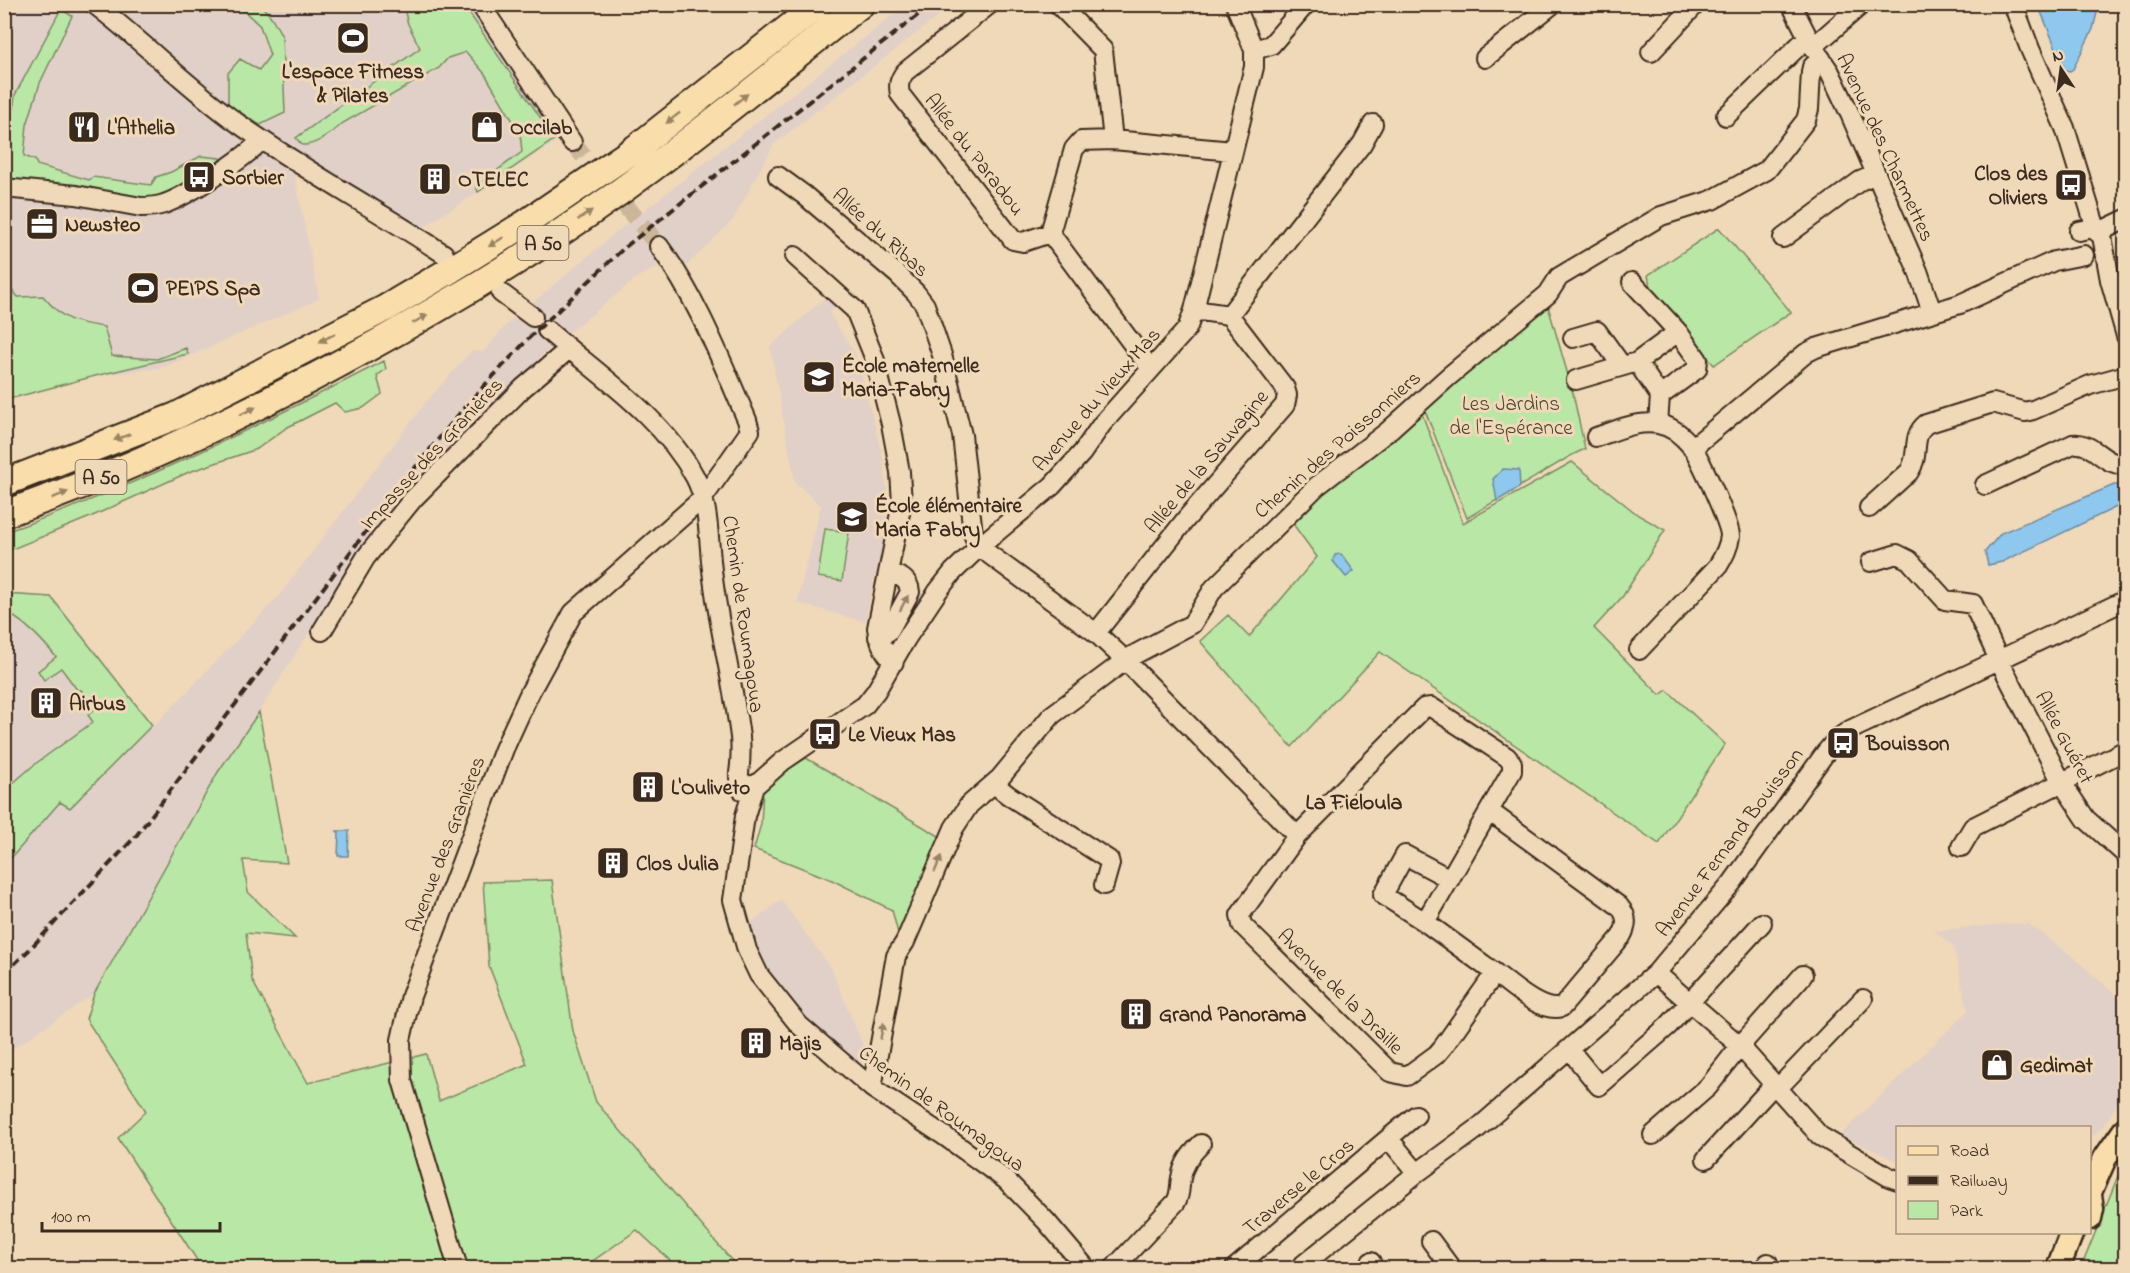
<svg xmlns="http://www.w3.org/2000/svg" width="2130" height="1273" font-family="'Indie Flower',sans-serif">
<style>
.built{fill:#e1d0c8}
.green{fill:#b9e7a5;stroke:#7a8862;stroke-width:1.5}
.water{fill:#8ec8ee;stroke:#6d899b;stroke-width:1.5}
.lines{fill:none;stroke-linecap:round;stroke-linejoin:round}
.minor-tunnel{stroke:#ccb699;stroke-width:18;stroke-dasharray:18 9;stroke-linecap:butt}
.minor-casing{stroke:#3b2a1e;stroke-width:22}
.major-casing{stroke:#3b2a1e;stroke-width:27}
.highway-casing{stroke:#3b2a1e;stroke-width:30}
.minor{stroke:#f0d9b8;stroke-width:18}
.major{stroke:#f9deab;stroke-width:22}
.highway{stroke:#f9deab;stroke-width:26}
.rail{stroke:#3b2a1e;stroke-width:4;stroke-dasharray:9 4.5;stroke-linecap:butt}
.oneway{fill:#9a8464}
.oneway2{fill:#96826b}
.labels{text-anchor:middle;stroke-width:6;stroke-linejoin:round;paint-order:stroke}
.shield{fill:#f0d9b8;stroke:#715e4c;stroke-width:1.5}
.shield-label{font-size:20px;font-weight:bold;fill:#3b2a1e}
.poi-label{font-size:21px;font-weight:bold;fill:#3b2a1e;stroke:#f0d9b8;text-anchor:start}
.street-label{font-size:21px;fill:#3b2a1e;stroke:#f0d9b8}
.park-label{font-size:21px;fill:#4e4632;stroke:#f0d9b8}
.neighbourhood-label{font-size:22px;font-weight:bold;fill:#3b2a1e;stroke:#f0d9b8}
</style>
<rect width="100%" height="100%" fill="#f0d9b8"/>
<filter id="ink" filterUnits="userSpaceOnUse"><feTurbulence type="fractalNoise" baseFrequency=".0167" numOctaves="2"/><feDisplacementMap in="SourceGraphic" scale="12" xChannelSelector="R" yChannelSelector="G"/><feConvolveMatrix kernelMatrix="1 2 1 2 8 2 1 2 1" color-interpolation-filters="sRGB"/></filter>
<g filter="url(#ink)">
<!-- built -->
<path class="built" d="M 5,5 L 467,5 L 559,140 L 422,228 L 325,171 L 295,177 L 319,299 L 176,362 L 159,368 L 82,378 L 5,402 Z
M 906,5 L 953,5 L 774,144 L 733,220 L 683,269 L 655,248 L 657,267 L 638,277 L 549,349 L 487,413 L 358,555 L 259,712 L 218,772 L 94,994 L 5,1054 L 5,616 L 51,595 L 154,726 L 278,597 L 426,402 L 471,351 L 483,352 L 506,325 L 613,235 Z
M 828,295 L 838,305 L 829,313 L 856,355 L 883,458 L 887,492 L 886,528 L 865,622 L 797,603 L 821,506 L 795,482 L 770,347 Z
M 781,900 L 831,968 L 865,1050 L 866,1056 L 860,1065 L 779,991 L 761,966 L 746,927 Z
M 2013,923 L 2029,924 L 2072,956 L 2125,1003 L 2125,1091 L 2103,1126 L 2090,1139 L 2090,1128 L 1898,1128 L 1897,1161 L 1840,1135 L 1968,1011 L 1953,946 L 1934,931 Z"/>
<!-- green -->
<path class="green" d="M 463,4 L 555,139 L 478,192 L 476,186 L 522,152 L 520,133 L 485,74 L 466,52 L 448,58 L 439,68 L 343,123 C 332,133 316,146 302,145 L 296,138 L 420,48 L 408,24 L 403,5 Z
M 238,5 L 261,5 L 272,18 L 282,36 L 285,113 L 260,125 L 228,105 L 228,73 L 240,59 L 259,70 L 270,55 L 260,26 Z
M 61,9 L 72,16 L 40,83 L 27,125 L 24,156 L 35,160 L 37,165 L 89,180 L 93,177 L 151,185 L 156,177 L 171,172 L 201,156 L 220,158 L 218,165 L 163,195 L 138,200 L 5,179 L 4,139 L 10,141 L 15,95 Z
M 1719,228 L 1791,312 L 1714,365 L 1651,291 L 1648,275 Z
M 4,280 L 18,297 L 43,296 C 64,321 72,322 104,327 L 112,356 L 157,359 L 186,348 L 188,354 L 95,376 L 5,400 Z
M 1546,299 L 1572,389 L 1585,449 L 1572,455 L 1467,518 L 1422,403 Z
M 384,361 L 386,369 L 377,376 L 382,394 L 363,408 L 345,412 L 335,403 L 286,428 L 257,449 L 189,472 L 88,518 L 5,552 L 5,532 C 136,487 261,424 384,361 Z
M 1421,411 L 1463,523 L 1572,462 L 1638,515 L 1665,530 L 1623,596 L 1594,628 L 1660,695 L 1667,690 L 1725,744 L 1659,844 L 1380,652 L 1292,747 L 1200,641 L 1228,615 L 1249,637 L 1317,557 L 1293,524 L 1318,491 Z
M 825,529 L 849,532 L 842,581 L 818,577 Z
M 5,594 L 51,597 L 152,725 L 70,808 L 60,802 L 5,865 L 5,790 L 35,764 L 93,722 L 88,715 L 95,709 L 81,690 L 78,691 L 61,668 L 44,680 L 38,671 L 56,657 C 42,640 29,626 10,614 L 5,617 Z
M 259,712 L 287,863 L 243,860 L 248,892 L 295,938 L 246,933 L 252,980 L 308,1083 L 426,1054 L 439,1101 L 527,1064 L 489,966 L 483,882 L 552,880 L 573,1031 L 596,1102 L 738,1268 L 678,1268 L 637,1230 L 587,1265 L 591,1268 L 202,1268 L 118,1138 L 146,1111 L 86,1019 L 94,994 L 218,772 Z
M 806,758 L 946,840 L 900,941 L 892,910 L 832,880 L 754,849 L 761,824 L 763,790 L 779,775 Z
M 2125,1159 L 2125,1268 L 2081,1268 L 2124,1161 Z"/>
<!-- water -->
<path class="water" d="M 2040,5 L 2099,5 L 2093,29 L 2073,69 L 2070,71 L 2065,70 L 2041,12 Z
M 1503,469 L 1519,470 L 1520,487 L 1497,501 L 1493,479 Z
M 2114,485 L 2125,485 L 2125,503 L 2002,562 L 1988,565 L 1985,552 L 2001,533 Z
M 1341,554 L 1354,571 L 1346,577 L 1333,561 L 1335,555 Z
M 337,831 L 349,831 L 348,856 L 338,856 L 339,833 Z"/>
<g class="lines">
<!-- minor-tunnel -->
<path class="minor-tunnel" d="M 572,142 L 659,246"/>
<defs>
<path id="minor" d="M 94,4 C 144,42 188,88 239,124 C 305,171 376,209 444,254
M 480,4 L 572,142
M 990,4 L 905,72 C 899,80 898,85 900,94 L 1013,240 L 1023,242 L 1050,233 L 1151,369
M 1058,4 L 1103,50 L 1113,140
M 1791,4 L 1813,47 L 1830,72 L 1850,114 L 1918,271 L 1932,312
M 2013,4 L 2030,49 L 2065,128 L 2096,229
M 1813,47 L 1862,4
M 1254,50 L 1271,45 L 1306,4
M 1651,52 L 1696,4
M 1485,58 L 1553,4
M 1726,116 L 1808,37
M 778,176 L 804,195 L 897,274 L 916,293 L 925,305 L 942,355 L 962,435 L 973,534 L 976,541 L 990,555 L 1096,633 L 1125,660 L 1297,836
M 4,188 L 76,195 L 141,207 C 149,207 156,207 164,204 C 185,197 248,157 261,140
M 2079,231 L 2092,228 L 2102,236 L 2110,280 L 2126,336
M 2099,232 L 2126,219
M 1050,233 L 1074,149 L 1081,141 L 1113,140 L 1233,151
M 1783,238 L 1860,181 L 1876,174
M 795,256 L 855,310 L 874,357 L 891,424 L 900,472 L 902,503 L 877,628 C 879,642 884,653 894,662
M 1632,282 L 1678,332 L 1637,362
M 501,293 L 533,317
M 1229,315 L 1362,144 L 1373,124
M 547,330 C 597,374 662,416 695,477 C 710,506 708,538 712,570 C 718,626 733,681 740,737 C 741,750 741,760 739,773 C 738,778 741,785 742,790
M 1573,338 L 1597,331 L 1622,366
M 1576,380 L 1637,362 L 1660,396 L 1658,424
M 1660,396 L 1697,369 L 1698,360 L 1678,332
M 1596,437 C 1616,431 1637,420 1658,424 C 1672,426 1684,437 1692,447 C 1700,458 1730,524 1730,536 C 1729,547 1724,556 1718,566 L 1639,650
M 1692,448 L 1806,353 L 1816,348 L 1960,304 L 2054,261 L 2084,255
M 1985,485 L 2073,444 C 2094,441 2105,468 2126,464
M 1869,508 L 1909,472 C 1921,455 1910,437 1926,424 L 1993,403 L 2025,412 L 2033,410 L 2090,385 L 2126,375
M 1871,562 L 1897,554 L 1909,560 L 1945,600 L 1973,604 L 1999,660 L 2062,783 L 2086,819 L 2126,855
M 322,631 L 366,557 L 413,499 L 523,388 L 569,349
M 1096,633 L 1186,519 L 1285,405 L 1287,395 L 1285,388 L 1229,315 L 1194,310
M 878,637 L 889,631 L 910,592 C 909,579 900,576 889,573
M 741,781 L 747,786 L 757,784 L 783,761 L 865,705 L 876,691 L 906,639 L 938,591 L 953,572 L 980,546 L 1052,486 L 1082,453 L 1102,424 L 1187,329 L 1194,310 L 1254,67 L 1254,50 L 1235,4
M 994,784 L 1008,795 L 1109,860 L 1110,864 L 1104,885
M 754,786 L 745,816 L 733,900 L 747,950 L 759,975 L 799,1025 L 872,1088 L 943,1135 L 1006,1180 L 1046,1221 L 1086,1268
M 1489,811 L 1619,906 C 1628,916 1628,925 1621,937 L 1562,1007 C 1542,1014 1511,985 1495,973
M 1961,847 L 1973,827 L 2126,750
M 1425,922 C 1454,872 1483,821 1512,771 L 1512,763 L 1507,757 L 1431,707 L 1424,708 L 1297,836 L 1240,915 L 1242,925 L 1390,1072 L 1407,1076 L 1437,1054 L 1443,1047 L 1495,973 L 1425,922 L 1383,895 L 1405,855 L 1450,879
M 1656,973 L 1740,1046 L 1820,1136 L 1889,1177 L 1898,1180
M 1577,1059 L 1599,1086 L 1668,1026 L 1762,923
M 872,1088 L 896,956 L 905,942 L 954,828 L 969,805 L 1000,778 L 1052,715 L 1130,657 L 1192,624 L 1214,588 L 1317,486 L 1387,432 L 1448,377 L 1548,294 L 1559,277 L 1661,216 L 1712,200 L 1767,170 L 1806,120 L 1809,109 L 1811,72 L 1812,67 L 1821,58
M 1653,1135 L 1708,1087 L 1740,1046 L 1803,975
M 1389,1139 L 1417,1173
M 1706,1159 L 1769,1090 L 1778,1088 L 1863,999
M 1431,1241 L 1451,1268
M 1371,1262 L 1371,1268
M 458,1268 L 402,1080 L 401,1040 L 411,996 L 504,749 L 530,692 L 573,613 L 703,498 L 750,431 L 747,420 C 721,360 697,298 659,246
M 1114,1268 L 1176,1202 C 1181,1193 1179,1187 1181,1178 C 1183,1164 1191,1154 1201,1144
M 1235,1268 L 1416,1115
M 1299,1268 L 1417,1173 L 1477,1129 L 1656,973 L 1732,883 L 1826,752 L 1837,739 L 1850,730 L 2126,600
M 1765,1268 L 1768,1263"/>
<path id="major" d="M 2090,1192 L 2105,1158 L 2126,1128
M 2090,1195 L 2092,1209 L 2090,1218
M 2058,1268 L 2072,1232"/>
<path id="highway" d="M 4,483 L 176,416 L 386,308 L 442,275 L 526,223 L 636,148 L 819,4
M 4,514 C 126,472 244,416 357,354 C 458,299 559,238 651,169 C 722,116 791,59 861,4"/>
</defs>
<!-- minor casing -->
<use href="#minor" class="minor-casing"/>
<!-- major casing -->
<use href="#major" class="major-casing"/>
<!-- highway casing -->
<use href="#highway" class="highway-casing"/>
<!-- minor -->
<use href="#minor" class="minor"/>
<!-- major -->
<use href="#major" class="major"/>
<!-- highway -->
<use href="#highway" class="highway"/>
<!-- rail -->
<path class="rail" d="M 4,974 L 29,950 L 136,836 L 401,485 L 468,403 L 530,337 L 624,248 L 932,4"/>
</g>
<!-- one-way arrows -->
<defs><path id="oneway-solid" d="M-6-.8H1V-3.2L6.5 0L1 3.2V.8H-6Z" transform="scale(1.5)"/></defs>
<g class="oneway">
<use href="#oneway-solid" transform="translate(741 99) rotate(-38)"/>
<use href="#oneway-solid" transform="translate(673 118) rotate(142)"/>
<use href="#oneway-solid" transform="translate(585 215) rotate(-34)"/>
<use href="#oneway-solid" transform="translate(496 242) rotate(148)"/>
<use href="#oneway-solid" transform="translate(420 319) rotate(-30)"/>
<use href="#oneway-solid" transform="translate(327 338) rotate(153)"/>
<use href="#oneway-solid" transform="translate(248 411) rotate(-26)"/>
<use href="#oneway-solid" transform="translate(122 437) rotate(159)"/>
<use href="#oneway-solid" transform="translate(60 495) rotate(-22)"/>
</g>
<g class="oneway2">
<use href="#oneway-solid" transform="translate(904 603) rotate(-62)"/>
<use href="#oneway-solid" transform="translate(938 864) rotate(-67)"/>
<use href="#oneway-solid" transform="translate(882 1031) rotate(-79)"/>
</g>
</g>
<!-- icons -->
<defs>
<symbol id="stadium-square" viewBox="-11 -11 22 22"><rect x="-9" y="-9" width="18" height="18" rx="4" fill="#3b2a1e" stroke="#f0d9b8"/><path d="M0-5a6.5 5 0 1 0 0 10a6.5 5 0 1 0 0-10ZM-3.5-1.8h7v3.6h-7Z" fill="#fff"/></symbol>
<symbol id="restaurant-square" viewBox="-11 -11 22 22"><rect x="-9" y="-9" width="18" height="18" rx="4" fill="#3b2a1e" stroke="#f0d9b8"/><path d="M-5-6h1v4h1v-4h1v4h1v-4h1v5L-1.5 .5V6h-2V.5L-5-1ZM5-6V6H3V1.5H1.5Q1.5-4 5-6Z" fill="#fff"/></symbol>
<symbol id="shop-square" viewBox="-11 -11 22 22"><rect x="-9" y="-9" width="18" height="18" rx="4" fill="#3b2a1e" stroke="#f0d9b8"/><path d="M-5-2.5h2.3a2.7 3.5 0 0 1 5.4 0H5L5.5 6h-11ZM-1.5-2.5h3a1.5 2.3 0 0 0-3 0Z" fill="#fff"/></symbol>
<symbol id="bus-square" viewBox="-11 -11 22 22"><rect x="-9" y="-9" width="18" height="18" rx="4" fill="#3b2a1e" stroke="#f0d9b8"/><path d="M-5-6H5V4H4V6H2V4H-2V6H-4V4H-5ZM-3.5-4V0h7V-4ZM-3.5 1.2v1.5H-2V1.2ZM2 1.2v1.5H3.5V1.2Z" fill="#fff"/></symbol>
<symbol id="building-square" viewBox="-11 -11 22 22"><rect x="-9" y="-9" width="18" height="18" rx="4" fill="#3b2a1e" stroke="#f0d9b8"/><path d="M-4-6H4V6H1V3H-1V6H-4ZM-2.5-4.3h1.7v1.8h-1.7ZM.8-4.3h1.7v1.8H.8ZM-2.5-1h1.7V.8h-1.7ZM.8-1h1.7V.8H.8Z" fill="#fff"/></symbol>
<symbol id="office-square" viewBox="-11 -11 22 22"><rect x="-9" y="-9" width="18" height="18" rx="4" fill="#3b2a1e" stroke="#f0d9b8"/><path d="M-6-3h4V-5.5h4V-3h4V5H-6ZM-1-4.5V-3h2v-1.5ZM-6 0V1H6V0Z" fill="#fff"/></symbol>
<symbol id="school-square" viewBox="-11 -11 22 22"><rect x="-9" y="-9" width="18" height="18" rx="4" fill="#3b2a1e" stroke="#f0d9b8"/><path d="M0-5L7-2L0 1L-7-2ZM-4 1L0 2.5L4 1V4Q0 6-4 4Z" fill="#fff"/></symbol>
</defs>
<g fill-rule="evenodd">
<use href="#stadium-square" x="334" y="19" width="38" height="38"/>
<use href="#restaurant-square" x="65" y="108" width="38" height="38"/>
<use href="#shop-square" x="468" y="108" width="38" height="38"/>
<use href="#bus-square" x="180" y="158" width="38" height="38"/>
<use href="#building-square" x="416" y="160" width="38" height="38"/>
<use href="#bus-square" x="2052" y="166" width="38" height="38"/>
<use href="#office-square" x="23" y="205" width="38" height="38"/>
<use href="#stadium-square" x="124" y="269" width="38" height="38"/>
<use href="#school-square" x="800" y="358" width="38" height="38"/>
<use href="#school-square" x="833" y="498" width="38" height="38"/>
<use href="#building-square" x="27" y="684" width="38" height="38"/>
<use href="#bus-square" x="806" y="715" width="38" height="38"/>
<use href="#bus-square" x="1824" y="724" width="38" height="38"/>
<use href="#building-square" x="629" y="768" width="38" height="38"/>
<use href="#building-square" x="594" y="844" width="38" height="38"/>
<use href="#building-square" x="1117" y="995" width="38" height="38"/>
<use href="#building-square" x="737" y="1024" width="38" height="38"/>
<use href="#shop-square" x="1978" y="1046" width="38" height="38"/>
</g>
<g class="labels">
<!-- shield labels -->
<g class="shield">
<rect x="517.5" y="226" width="51" height="34" rx="4.5"/>
<rect x="75.5" y="460" width="51" height="34" rx="4.5"/>
</g>
<g class="shield-label">
<text x="543" y="250">A 50</text>
<text x="101" y="484">A 50</text>
</g>
<!-- poi labels -->
<g class="poi-label">
<text x="353" y="78" text-anchor="middle">L'espace Fitness<tspan x="353" dy="24">&amp; Pilates</tspan></text>
<text x="107" y="134">L'Athelia</text>
<text x="510" y="134">Occilab</text>
<text x="2048" y="180" text-anchor="end">Clos des<tspan x="2048" dy="24">Oliviers</tspan></text>
<text x="222" y="184">Sorbier</text>
<text x="458" y="186">OTELEC</text>
<text x="65" y="231">Newsteo</text>
<text x="166" y="295">PEIPS Spa</text>
<text x="842" y="372">École maternelle<tspan x="842" dy="24">Maria-Fabry</tspan></text>
<text x="875" y="512">École élémentaire<tspan x="875" dy="24">Maria Fabry</tspan></text>
<text x="69" y="710">Airbus</text>
<text x="848" y="741">Le Vieux Mas</text>
<text x="1866" y="750">Bouisson</text>
<text x="671" y="794">L'Ouliveto</text>
<text x="636" y="870">Clos Julia</text>
<text x="1159" y="1021">Grand Panorama</text>
<text x="779" y="1050">Majis</text>
<text x="2020" y="1072">Gedimat</text>
</g>
<!-- street labels -->
<g class="street-label">
<text transform="translate(1886 147) rotate(65)" y="7">Avenue des Charmettes</text>
<text transform="translate(975 154) rotate(52)" y="7">Allée du Paradou</text>
<text transform="translate(881 232) rotate(42)" y="7">Allée du Ribas</text>
<text transform="translate(1096 399) rotate(-49)" y="7">Avenue du Vieux Mas</text>
<text transform="translate(1337 444) rotate(-41)" y="7">Chemin des Poissonniers</text>
<text transform="translate(431 453) rotate(-47)" y="7">Impasse des Granières</text>
<text transform="translate(1206 461) rotate(-50)" y="7">Allée de la Sauvagine</text>
<text transform="translate(744 614) rotate(82)" y="7">Chemin de Roumagoua</text>
<text transform="translate(2065 737) rotate(62)" y="7">Allée Guéret</text>
<text transform="translate(1729 842) rotate(-53)" y="7">Avenue Fernand Bouisson</text>
<text transform="translate(445 844) rotate(-69)" y="7">Avenue des Granières</text>
<text transform="translate(1341 991) rotate(45)" y="7">Avenue de la Draille</text>
<text transform="translate(942 1108) rotate(36)" y="7">Chemin de Roumagoua</text>
<text transform="translate(1298 1186) rotate(-40)" y="7">Traverse le Cros</text>
</g>
<!-- park labels -->
<g class="park-label">
<text x="1511" y="410">Les Jardins<tspan x="1511" dy="24">de l'Espérance</tspan></text>
</g>
<!-- neighbourhood labels -->
<g class="neighbourhood-label">
<text x="1354" y="809">La Fieloula</text>
</g>
</g>
<!-- margin -->
<rect width="2130" height="1273" fill="none" stroke="#f0d9b8" stroke-width="24"/>
<rect x="12" y="12" width="2106" height="1249" fill="none" stroke="#3b2a1e" stroke-width="2" filter="url(#ink)"/>
<!-- legend -->
<rect x="1896" y="1126" width="195" height="108" fill="#f0d9b8" stroke="#a8937a" stroke-width="1.5"/>
<rect x="1908" y="1146" width="30" height="9" fill="#f9deab" stroke="#a8937a" stroke-width="1.5"/>
<text x="1950" y="1156" font-size="18" fill="#3b2a1e">Road</text>
<rect x="1908" y="1176" width="30" height="9" fill="#3b2a1e" stroke="#a8937a" stroke-width="1.5"/>
<text x="1950" y="1186" font-size="18" fill="#3b2a1e">Railway</text>
<rect x="1908" y="1201" width="30" height="18" fill="#b9e7a5" stroke="#a8937a" stroke-width="1.5"/>
<text x="1950" y="1216" font-size="18" fill="#3b2a1e">Park</text>
<!-- north arrow -->
<g transform="translate(2061 69) rotate(347)" stroke="#f0d9b8" stroke-width="4.5" paint-order="stroke">
<path d="M0-4.5L10 22L0 15L-10 22Z" fill="#3b2a1e"/>
<text y="-9" font-size="16" font-weight="bold" text-anchor="middle" fill="#3b2a1e">N</text>
</g>
<!-- scale -->
<path d="M42 1222v9h178v-9" fill="none" stroke="#3b2a1e" stroke-width="3"/>
<text x="51" y="1222" font-size="18" fill="#3b2a1e" stroke="#f0d9b8" stroke-width="4.5" paint-order="stroke">100 m</text>
</svg>
